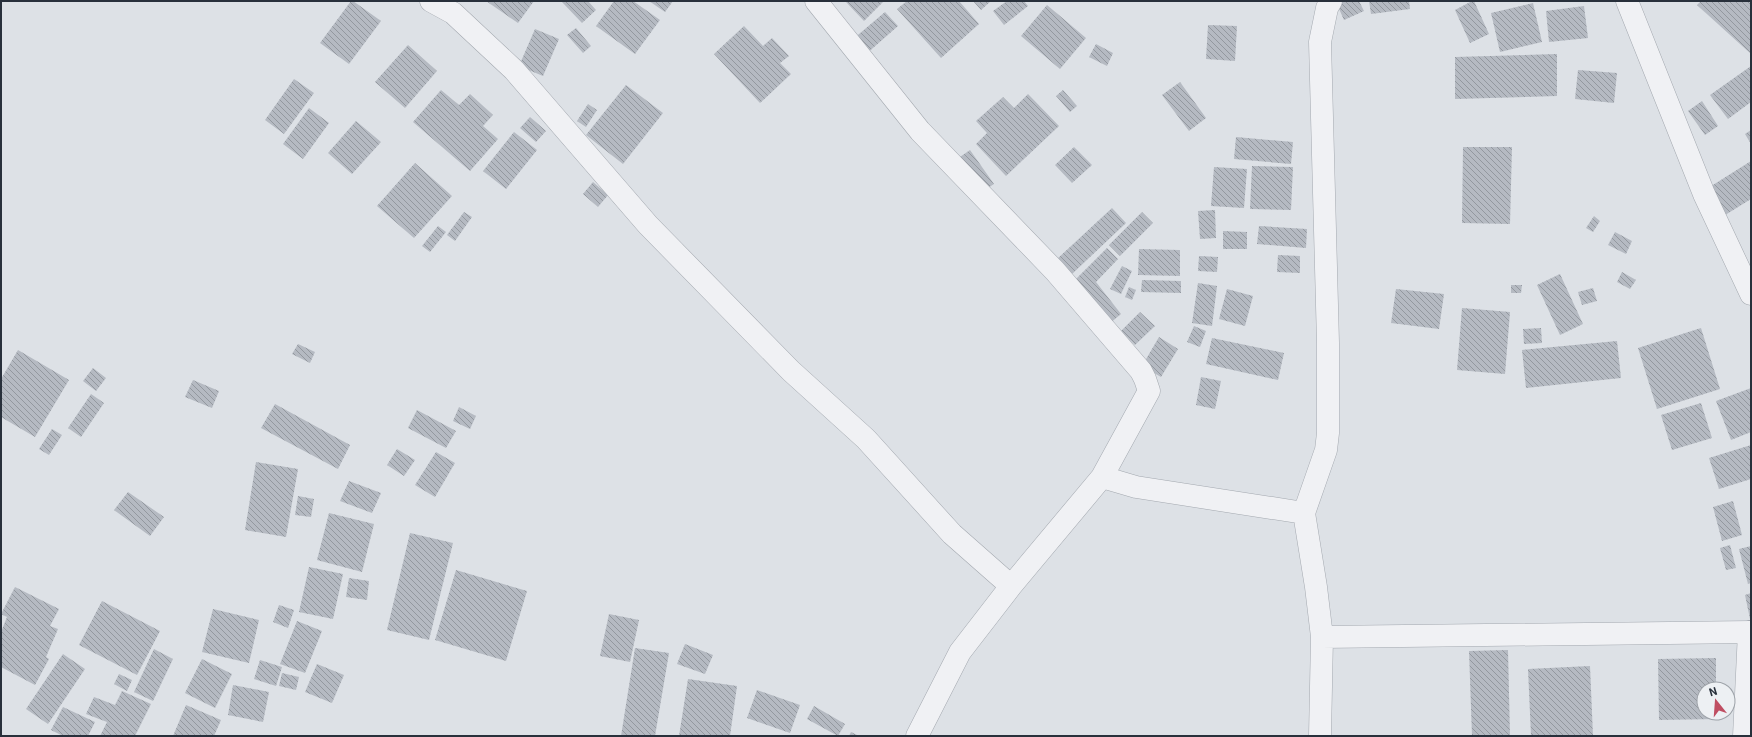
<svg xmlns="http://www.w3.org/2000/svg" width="1752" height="737" font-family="Roboto,sans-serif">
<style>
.building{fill:url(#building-back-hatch)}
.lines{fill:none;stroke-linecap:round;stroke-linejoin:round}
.minor-casing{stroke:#a3a8af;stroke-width:23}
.minor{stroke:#f0f1f4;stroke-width:22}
</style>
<defs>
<pattern id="building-back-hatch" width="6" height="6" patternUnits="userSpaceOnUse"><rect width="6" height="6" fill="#b5bac2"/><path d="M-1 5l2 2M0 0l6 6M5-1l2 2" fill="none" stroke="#93989f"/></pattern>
</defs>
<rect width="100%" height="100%" fill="#dde1e6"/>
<!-- building -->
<path class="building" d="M 351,1 L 353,1 L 381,21 L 349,64 L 320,43 Z
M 486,1 L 534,1 L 518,23 Z
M 561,1 L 588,1 L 596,10 L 582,23 Z
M 614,1 L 633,1 L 660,20 L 635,54 L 596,26 Z
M 649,1 L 673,1 L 665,12 Z
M 847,1 L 884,1 L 864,21 L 846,2 Z
M 907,1 L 959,1 L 979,24 L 941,58 L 897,9 Z
M 973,1 L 991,1 L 981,10 Z
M 1007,1 L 1024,1 L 1028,6 L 1004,25 L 993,11 Z
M 1340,1 L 1359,1 L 1364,11 L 1344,20 L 1336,2 Z
M 1369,1 L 1409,1 L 1410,9 L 1371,14 Z
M 1472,1 L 1474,1 L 1489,34 L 1470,43 L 1455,10 Z
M 1701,1 L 1751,1 L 1751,54 L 1697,5 Z
M 1533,3 L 1542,42 L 1500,52 L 1491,13 Z
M 1047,5 L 1086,38 L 1060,69 L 1021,36 Z
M 1584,6 L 1588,38 L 1549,42 L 1546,11 Z
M 885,12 L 898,26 L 865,55 L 852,40 Z
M 1208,25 L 1237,26 L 1235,61 L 1206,59 Z
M 744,26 L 763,46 L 772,38 L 789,56 L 780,63 L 791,74 L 760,103 L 714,54 Z
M 576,28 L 591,46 L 583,53 L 567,35 Z
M 535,29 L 559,39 L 543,76 L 519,66 Z
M 1096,44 L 1113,53 L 1107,66 L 1089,57 Z
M 408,45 L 437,71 L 405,108 L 375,82 Z
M 1557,54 L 1557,96 L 1455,99 L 1455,57 Z
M 1751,66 L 1751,102 L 1728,119 L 1710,95 Z
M 1578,70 L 1617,73 L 1614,103 L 1575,99 Z
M 294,79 L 314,93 L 284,134 L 265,120 Z
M 1180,82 L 1206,118 L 1189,131 L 1162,95 Z
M 626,85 L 663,113 L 623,164 L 586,135 Z
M 441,90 L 459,105 L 470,94 L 493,115 L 483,126 L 498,139 L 470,171 L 413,122 Z
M 1063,90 L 1077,106 L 1070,112 L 1056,96 Z
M 1028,94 L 1059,126 L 1006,176 L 976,144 L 987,133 L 976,121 L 1003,97 L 1014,108 Z
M 1702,101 L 1718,126 L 1705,135 L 1688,111 Z
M 588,104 L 597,110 L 586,127 L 577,121 Z
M 309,108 L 329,123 L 303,159 L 283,144 Z
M 530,117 L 546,131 L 536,142 L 520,128 Z
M 356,121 L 381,142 L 352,174 L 328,153 Z
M 1751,130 L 1751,144 L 1745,134 Z
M 514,132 L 537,150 L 506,189 L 483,171 Z
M 1236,137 L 1293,142 L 1291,164 L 1234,159 Z
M 1074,147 L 1092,165 L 1072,183 L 1055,165 Z
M 1463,147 L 1512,147 L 1510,224 L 1462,223 Z
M 970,150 L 994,184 L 980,193 L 957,159 Z
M 1751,161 L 1751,199 L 1722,217 L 1705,190 Z
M 415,163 L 452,196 L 414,238 L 377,206 Z
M 1252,166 L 1293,167 L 1291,210 L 1250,209 Z
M 1214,167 L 1247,169 L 1244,208 L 1211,206 Z
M 593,182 L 608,195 L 598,207 L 583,194 Z
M 1112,208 L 1126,223 L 1071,275 L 1056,260 Z
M 1215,210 L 1216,238 L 1200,239 L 1198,211 Z
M 464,212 L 472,217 L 455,241 L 447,235 Z
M 1142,212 L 1153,223 L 1120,256 L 1109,245 Z
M 1594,216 L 1600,221 L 1593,232 L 1586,228 Z
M 438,226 L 446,232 L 430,252 L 422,246 Z
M 1259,226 L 1307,229 L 1306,248 L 1257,244 Z
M 1223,231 L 1247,232 L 1247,249 L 1223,249 Z
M 1615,232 L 1632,241 L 1626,254 L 1608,245 Z
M 1107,248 L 1118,259 L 1096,282 L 1121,314 L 1109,324 L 1071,284 Z
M 1139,249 L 1180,250 L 1180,276 L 1138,275 Z
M 1278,255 L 1300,256 L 1300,273 L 1277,272 Z
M 1199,256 L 1218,257 L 1217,272 L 1198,271 Z
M 1122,266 L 1132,271 L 1121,294 L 1110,289 Z
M 1622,272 L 1636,280 L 1630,289 L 1617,282 Z
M 1560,274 L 1583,324 L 1560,335 L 1537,285 Z
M 1142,280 L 1181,281 L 1181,293 L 1141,292 Z
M 1198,283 L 1217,286 L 1212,326 L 1192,323 Z
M 1511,285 L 1522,285 L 1521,293 L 1511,293 Z
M 1129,287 L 1136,290 L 1132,300 L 1125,297 Z
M 1593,288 L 1597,301 L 1582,305 L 1578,292 Z
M 1227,289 L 1253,296 L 1245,326 L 1219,319 Z
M 1396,289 L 1444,294 L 1439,329 L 1391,323 Z
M 1462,308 L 1510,312 L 1505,374 L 1457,370 Z
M 1140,312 L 1155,326 L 1135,345 L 1121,331 Z
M 1194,326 L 1206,331 L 1200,347 L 1187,342 Z
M 1541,328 L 1542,343 L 1524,344 L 1523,329 Z
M 1701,328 L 1720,389 L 1657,409 L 1638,348 Z
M 1159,337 L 1178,349 L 1161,377 L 1142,366 Z
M 1212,338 L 1284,353 L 1278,380 L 1206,364 Z
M 1617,341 L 1621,378 L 1526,388 L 1522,350 Z
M 298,344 L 315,352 L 310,363 L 292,354 Z
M 18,350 L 69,380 L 35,437 L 1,417 L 1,379 Z
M 93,368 L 106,378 L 96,391 L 83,381 Z
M 1201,377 L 1221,381 L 1215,409 L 1196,405 Z
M 193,380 L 219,391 L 212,408 L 185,397 Z
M 1751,388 L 1751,432 L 1731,440 L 1716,401 Z
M 91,394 L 104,403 L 81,437 L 68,428 Z
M 1701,403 L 1712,438 L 1672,450 L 1661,415 Z
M 275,404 L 350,445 L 338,469 L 261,428 Z
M 459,407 L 476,416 L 470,429 L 453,421 Z
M 417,410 L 456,431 L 446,448 L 408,428 Z
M 52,429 L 62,435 L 49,455 L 39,449 Z
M 1751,445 L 1751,479 L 1719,489 L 1709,458 Z
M 397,449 L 415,460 L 404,476 L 387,465 Z
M 436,452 L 455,463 L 435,497 L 415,485 Z
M 256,462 L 298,469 L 286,537 L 245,530 Z
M 349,481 L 381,493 L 372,513 L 340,501 Z
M 128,492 L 164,517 L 150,536 L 114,510 Z
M 298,496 L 314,499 L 311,517 L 295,515 Z
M 1733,501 L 1742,535 L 1722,541 L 1713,507 Z
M 329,513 L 374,524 L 362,572 L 317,560 Z
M 410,533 L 453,543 L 429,640 L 387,630 Z
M 1730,545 L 1736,568 L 1726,570 L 1720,548 Z
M 1751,546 L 1751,583 L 1748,584 L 1739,549 Z
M 309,567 L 343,574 L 333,619 L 299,612 Z
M 456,570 L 527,591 L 506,661 L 435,640 Z
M 349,578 L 369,581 L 367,600 L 346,597 Z
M 15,587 L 59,609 L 50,626 L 58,629 L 46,657 L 49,659 L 35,685 L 1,667 L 1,632 L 7,617 L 1,614 Z
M 1751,593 L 1751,619 L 1750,619 L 1745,595 Z
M 102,601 L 160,631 L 137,675 L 79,645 Z
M 279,605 L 294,610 L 288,628 L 273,622 Z
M 213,609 L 259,620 L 249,663 L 202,652 Z
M 609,614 L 639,620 L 630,662 L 600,656 Z
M 297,621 L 322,631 L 305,673 L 280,664 Z
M 685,644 L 713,655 L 705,674 L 677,664 Z
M 635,648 L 669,653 L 655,736 L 621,736 Z
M 154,649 L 173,659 L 153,701 L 134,692 Z
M 1508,650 L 1510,736 L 1472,736 L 1469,651 Z
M 63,654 L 85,669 L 48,724 L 26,709 Z
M 1716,658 L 1716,689 L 1704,689 L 1704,713 L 1716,713 L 1717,719 L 1659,720 L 1658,659 Z
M 202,659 L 232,674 L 215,708 L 185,693 Z
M 260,660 L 282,667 L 276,686 L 254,679 Z
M 317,664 L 344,675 L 332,703 L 305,692 Z
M 1590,666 L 1593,736 L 1531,736 L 1528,669 Z
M 282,673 L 299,677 L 296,690 L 279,686 Z
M 119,674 L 132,680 L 127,691 L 114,684 Z
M 688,679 L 737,686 L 730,736 L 679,736 Z
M 233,685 L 269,692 L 263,722 L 228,715 Z
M 757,690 L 800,705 L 790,733 L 747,718 Z
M 122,691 L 151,704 L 135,736 L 100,736 L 107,722 L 86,714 L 94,697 L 115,705 Z
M 186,705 L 221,720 L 214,736 L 173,736 Z
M 814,706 L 845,724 L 838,736 L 807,719 Z
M 63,707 L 95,722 L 88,736 L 63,736 L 51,730 Z
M 851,732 L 859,736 L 849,736 Z"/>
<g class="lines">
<defs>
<path id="minor" d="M 431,1 L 453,13 L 514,70 L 648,225 L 791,371 L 866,439 L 952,534 L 1011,586
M 816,1 L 920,131 L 1055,271 L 1141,371 L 1145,379 L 1149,391 L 1102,477 L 1011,586 L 960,652 L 917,736
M 1627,1 L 1704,194 L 1751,294
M 1102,477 L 1136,487 L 1304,513
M 1322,637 L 1751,632
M 1320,736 L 1322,637 L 1316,587 L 1304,513 L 1326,450 L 1328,433 L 1328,343 L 1320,42 L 1327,8 L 1331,1
M 1744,736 L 1749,632"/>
</defs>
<!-- minor casing -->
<use href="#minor" class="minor-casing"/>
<!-- minor -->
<use href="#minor" class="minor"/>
</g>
<!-- border -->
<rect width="1752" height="737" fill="none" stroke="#28303b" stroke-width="4"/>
<!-- north arrow -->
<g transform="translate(1716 701) rotate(343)"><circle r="19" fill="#edf0f3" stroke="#9ea3a9"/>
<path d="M0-3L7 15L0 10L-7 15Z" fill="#bf4e62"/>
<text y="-6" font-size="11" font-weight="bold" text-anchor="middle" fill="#28303b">N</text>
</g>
</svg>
